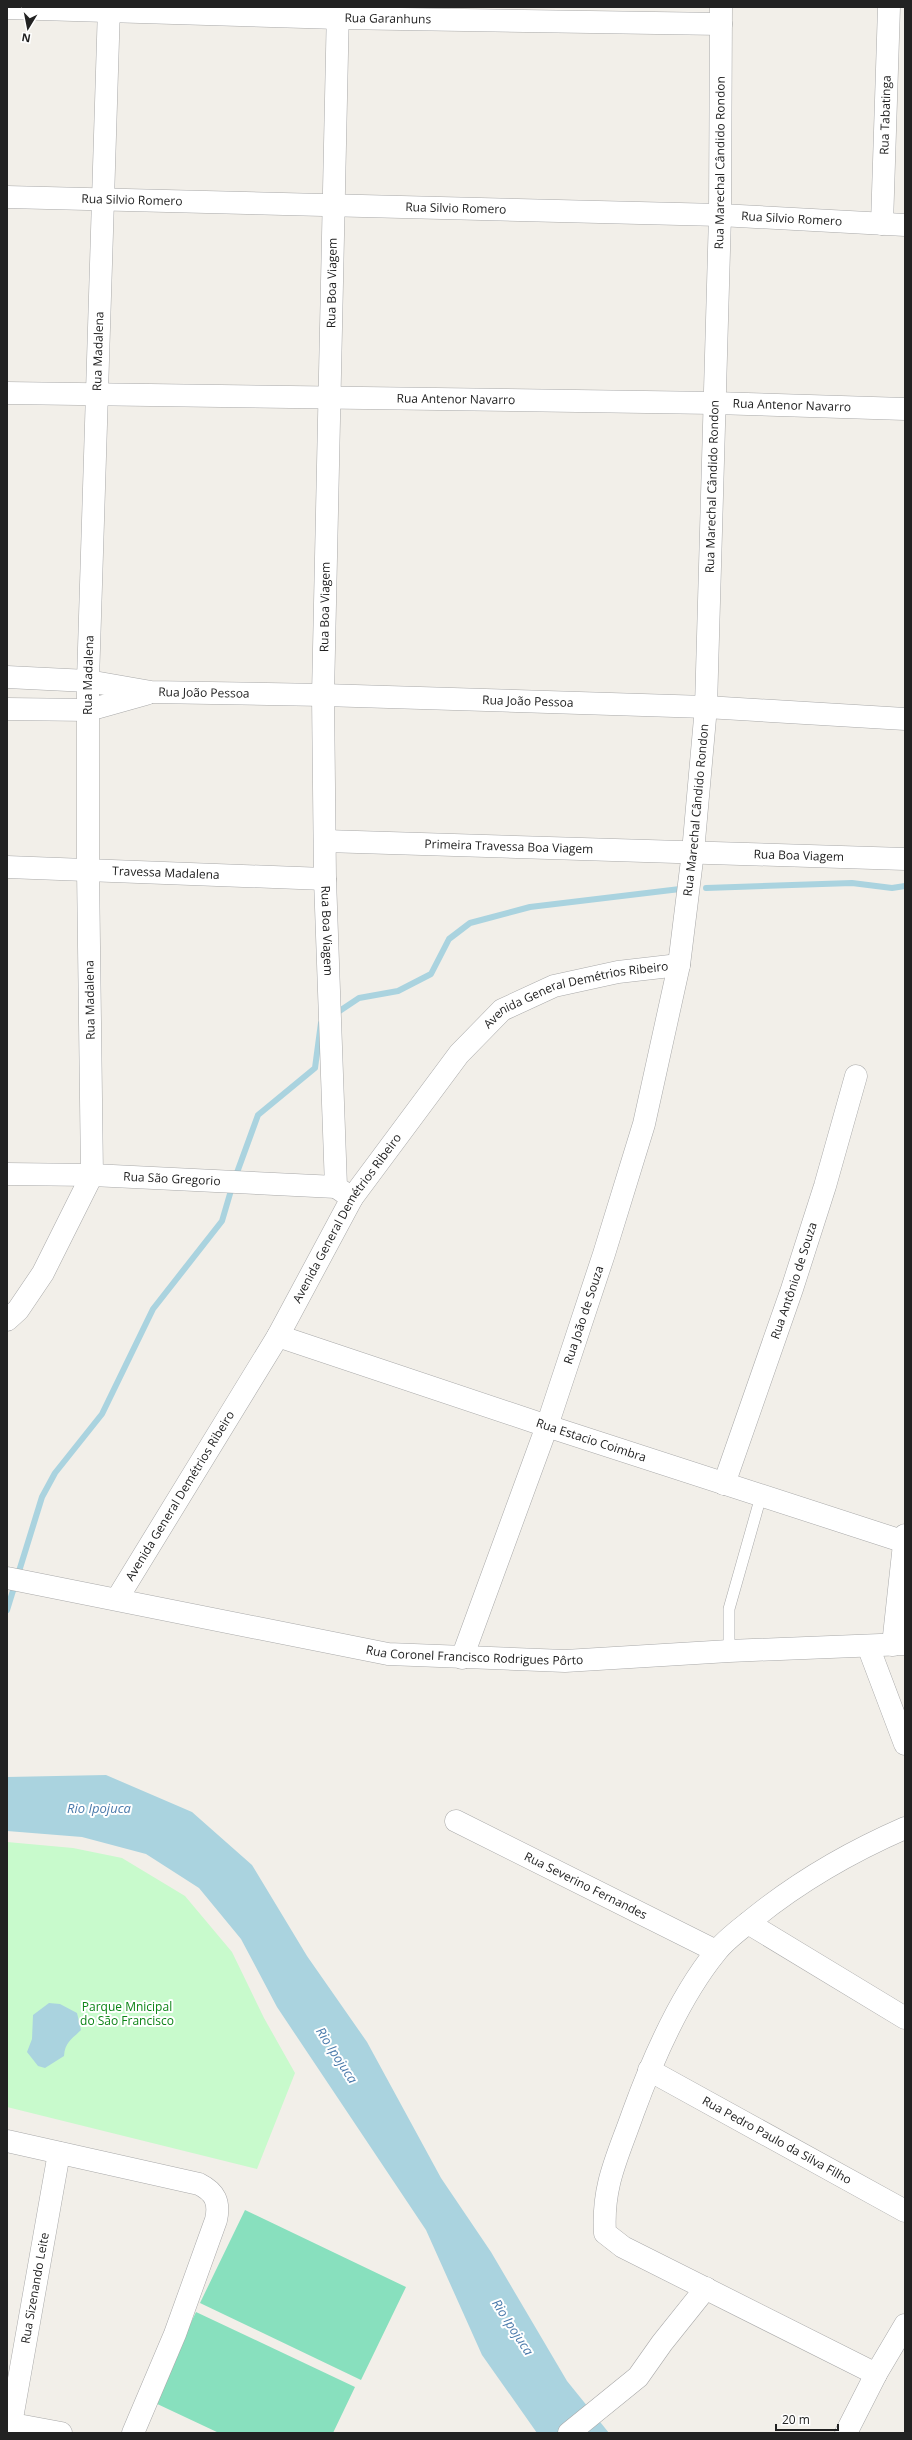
<svg xmlns="http://www.w3.org/2000/svg" width="912" height="2440" font-family="'Open Sans',sans-serif">
<style>
.park{fill:#c8facc}
.pitch{fill:#88e0be}
.water{fill:#aad3df}
.lines{fill:none;stroke-linecap:round;stroke-linejoin:round}
.stream{stroke:#aad3df;stroke-width:6}
.service-casing{stroke:#a9a9a9;stroke-width:12}
.minor-casing{stroke:#a9a9a9;stroke-width:23}
.tertiary-casing{stroke:#a9a9a9;stroke-width:23}
.service{stroke:#fff;stroke-width:11}
.minor{stroke:#fff;stroke-width:22}
.tertiary{stroke:#fff;stroke-width:22}
.labels{text-anchor:middle;stroke-width:4;stroke-linejoin:round;paint-order:stroke}
.street-label{font-size:12px;fill:#222;stroke:#fff}
.park-label{font-size:12px;fill:#0c8416;stroke:#fff}
.water-label{font-size:13px;font-style:italic;fill:#4a7aab;stroke:#fff}
</style>
<rect width="100%" height="100%" fill="#f2efe9"/>
<!-- park -->
<path class="park" d="M 7,1842 L 73,1848 L 122,1858 L 185,1896 L 232,1952 L 264,2018 L 295,2073 L 257,2169 L 7,2107 Z"/>
<!-- pitch -->
<path class="pitch" d="M 245,2210 L 406,2287 L 361,2380 L 200,2303 Z
M 196,2312 L 355,2387 L 333,2433 L 219,2433 L 153,2402 Z"/>
<!-- water -->
<path class="water" d="M 106,1775 L 192,1812 L 252,1865 L 307,1956 L 367,2042 L 441,2178 L 491,2252 L 567,2381 L 609,2433 L 537,2433 L 482,2355 L 426,2230 L 277,2007 L 241,1939 L 199,1888 L 146,1854 L 82,1837 L 7,1831 L 7,1777 Z
M 49,2003 L 60,2004 L 77,2013 L 81,2030 C 72,2039 65,2042 64,2056 L 45,2068 L 38,2066 L 27,2052 L 32,2039 L 33,2015 Z"/>
<g class="lines">
<!-- stream -->
<path class="stream" d="M 706,888 L 852,883 L 892,888 L 905,886
M 335,1014 L 359,998 L 398,991 L 431,974 L 449,939 L 470,923 L 530,907 L 680,889
M 235,1178 L 258,1115 L 315,1068 L 321,1023
M 7,1610 L 42,1497 L 55,1473 L 102,1414 L 153,1309 L 222,1221 L 232,1187"/>
<defs>
<path id="service" d="M 729,1651 L 729,1609 L 761,1496"/>
<g id="minor">
<path id="s1" d="M 338,7 L 323,695 L 325,879 L 336,1187 L 352,1198"/>
<path id="s2" d="M 7,8 L 338,18 L 721,24"/>
<path id="s3" d="M 7,197 L 720,215 L 905,225"/>
<path id="s4" d="M 882,224 L 889,7"/>
<path id="s5" d="M 7,393 L 714,403 L 905,409"/>
<path id="s6" d="M 7,677 L 88,681 L 151,692 L 323,695 L 706,707 L 905,719"/>
<path d="M 7,709 L 89,710 L 146,694"/>
<path id="s7" d="M 325,841 L 905,859"/>
<path id="s8" d="M 7,867 L 325,879"/>
<path id="s9" d="M 7,1174 L 92,1175 L 336,1187"/>
<path id="s10" d="M 7,1320 L 18,1310 L 43,1273 L 92,1175 L 88,869 L 88,681 L 109,7"/>
<path id="s11" d="M 278,1336 L 547,1426 L 905,1542"/>
<path id="s12" d="M 724,1484 L 792,1289 L 825,1186 L 856,1076"/>
<path id="s13" d="M 117,1599 L 278,1336 L 352,1198 L 459,1054 L 502,1010 L 554,986 L 618,972 L 679,965"/>
<path d="M 893,1645 L 905,1535"/>
<path id="s14" d="M 462,1658 L 547,1426 L 604,1254 L 644,1124 L 679,965 L 693,852 L 706,707 L 720,215 L 721,7"/>
<path id="s15" d="M 456,1821 L 716,1951"/>
<path d="M 748,1923 L 905,2018"/>
<path id="s16" d="M 649,2070 L 905,2211"/>
<path d="M 7,2141 L 199,2184 C 215,2192 220,2202 216,2220 L 175,2334 L 133,2433"/>
<path d="M 876,2374 L 623,2247 L 605,2233 C 602,2185 618,2156 633,2113 C 652,2061 681,1995 716,1952 C 726,1939 742,1928 754,1918 C 801,1880 850,1852 905,1828"/>
<path d="M 7,2423 L 61,2433"/>
<path id="s17" d="M 11,2424 L 59,2153"/>
<path d="M 569,2433 L 638,2377 L 662,2343 L 706,2288"/>
<path d="M 846,2433 L 876,2374 L 905,2325"/>
</g>
<g id="tertiary">
<path id="s18" d="M 7,1578 L 388,1654 L 565,1661 L 729,1651 L 905,1644"/>
<path d="M 868,1646 L 905,1744"/>
</g>
</defs>
<!-- service casing -->
<use href="#service" class="service-casing"/>
<!-- minor casing -->
<use href="#minor" class="minor-casing"/>
<!-- tertiary casing -->
<use href="#tertiary" class="tertiary-casing"/>
<!-- service -->
<use href="#service" class="service"/>
<!-- minor -->
<use href="#minor" class="minor"/>
<!-- tertiary -->
<use href="#tertiary" class="tertiary"/>
</g>
<g class="labels">
<!-- street labels -->
<g class="street-label">
<text dy="4" stroke="none"><textPath href="#s2" startOffset="381">Rua Garanhuns</textPath></text>
<text dy="4" stroke="none"><textPath href="#s4" startOffset="109">Rua Tabatinga</textPath></text>
<text dy="4" stroke="none"><textPath href="#s14" startOffset="1531">Rua Marechal Cândido Rondon</textPath></text>
<text dy="4" stroke="none"><textPath href="#s3" startOffset="125">Rua Silvio Romero</textPath></text>
<text dy="4" stroke="none"><textPath href="#s3" startOffset="449">Rua Silvio Romero</textPath></text>
<text dy="4" stroke="none"><textPath href="#s3" startOffset="785">Rua Silvio Romero</textPath></text>
<text transform="translate(332 283) rotate(-89)" y="4">Rua Boa Viagem</text>
<text dy="4" stroke="none"><textPath href="#s10" startOffset="993">Rua Madalena</textPath></text>
<text dy="4" stroke="none"><textPath href="#s5" startOffset="449">Rua Antenor Navarro</textPath></text>
<text dy="4" stroke="none"><textPath href="#s5" startOffset="785">Rua Antenor Navarro</textPath></text>
<text dy="4" stroke="none"><textPath href="#s14" startOffset="1207">Rua Marechal Cândido Rondon</textPath></text>
<text transform="translate(325 607) rotate(-89)" y="4">Rua Boa Viagem</text>
<text dy="4" stroke="none"><textPath href="#s10" startOffset="669">Rua Madalena</textPath></text>
<text dy="4" stroke="none"><textPath href="#s6" startOffset="198">Rua João Pessoa</textPath></text>
<text dy="4" stroke="none"><textPath href="#s6" startOffset="522">Rua João Pessoa</textPath></text>
<text dy="4" stroke="none"><textPath href="#s14" startOffset="883">Rua Marechal Cândido Rondon</textPath></text>
<text dy="4" stroke="none"><textPath href="#s7" startOffset="184">Primeira Travessa Boa Viagem</textPath></text>
<text dy="4" stroke="none"><textPath href="#s7" startOffset="474">Rua Boa Viagem</textPath></text>
<text dy="4" stroke="none"><textPath href="#s8" startOffset="159">Travessa Madalena</textPath></text>
<text dy="4" stroke="none"><textPath href="#s1" startOffset="924">Rua Boa Viagem</textPath></text>
<text dy="4" stroke="none"><textPath href="#s13" startOffset="781">Avenida General Demétrios Ribeiro</textPath></text>
<text transform="translate(90 1000) rotate(-91)" y="4">Rua Madalena</text>
<text dy="4" stroke="none"><textPath href="#s9" startOffset="165">Rua São Gregorio</textPath></text>
<text dy="4" stroke="none"><textPath href="#s13" startOffset="445">Avenida General Demétrios Ribeiro</textPath></text>
<text dy="4" stroke="none"><textPath href="#s12" startOffset="215">Rua Antônio de Souza</textPath></text>
<text dy="4" stroke="none"><textPath href="#s14" startOffset="364">Rua João de Souza</textPath></text>
<text dy="4" stroke="none"><textPath href="#s11" startOffset="330">Rua Estacio Coimbra</textPath></text>
<text dy="4" stroke="none"><textPath href="#s13" startOffset="121">Avenida General Demétrios Ribeiro</textPath></text>
<text dy="4" stroke="none"><textPath href="#s18" startOffset="475">Rua Coronel Francisco Rodrigues Pôrto</textPath></text>
<text dy="4" stroke="none"><textPath href="#s15" startOffset="145">Rua Severino Fernandes</textPath></text>
<text dy="4" stroke="none"><textPath href="#s16" startOffset="146">Rua Pedro Paulo da Silva Filho</textPath></text>
<text dy="4" stroke="none"><textPath href="#s17" startOffset="138">Rua Sizenando Leite</textPath></text>
</g>
<!-- park labels -->
<g class="park-label">
<text x="127" y="2011">Parque Mnicipal<tspan x="127" dy="14">do São Francisco</tspan></text>
</g>
<!-- water labels -->
<g class="water-label">
<text x="99" y="1813">Rio Ipojuca</text>
<text transform="translate(337 2055) rotate(57)" y="5">Rio Ipojuca</text>
<text transform="translate(513 2327) rotate(57)" y="5">Rio Ipojuca</text>
</g>
</g>
<!-- border -->
<rect width="912" height="2440" fill="none" stroke="#222222" stroke-width="16"/>
<!-- north arrow -->
<g transform="translate(28 28) rotate(190)" stroke="#ffffff" stroke-width="3" paint-order="stroke">
<path d="M0-3L7 15L0 10L-7 15Z" fill="#222222"/>
<text y="-6" font-size="11" font-weight="bold" text-anchor="middle" fill="#222222">N</text>
</g>
<!-- scale -->
<path d="M776 2424v6h62v-6" fill="none" stroke="#222222" stroke-width="2"/>
<text x="782" y="2424" font-size="12" fill="#222222" stroke="#ffffff" stroke-width="3" paint-order="stroke">20 m</text>
</svg>
